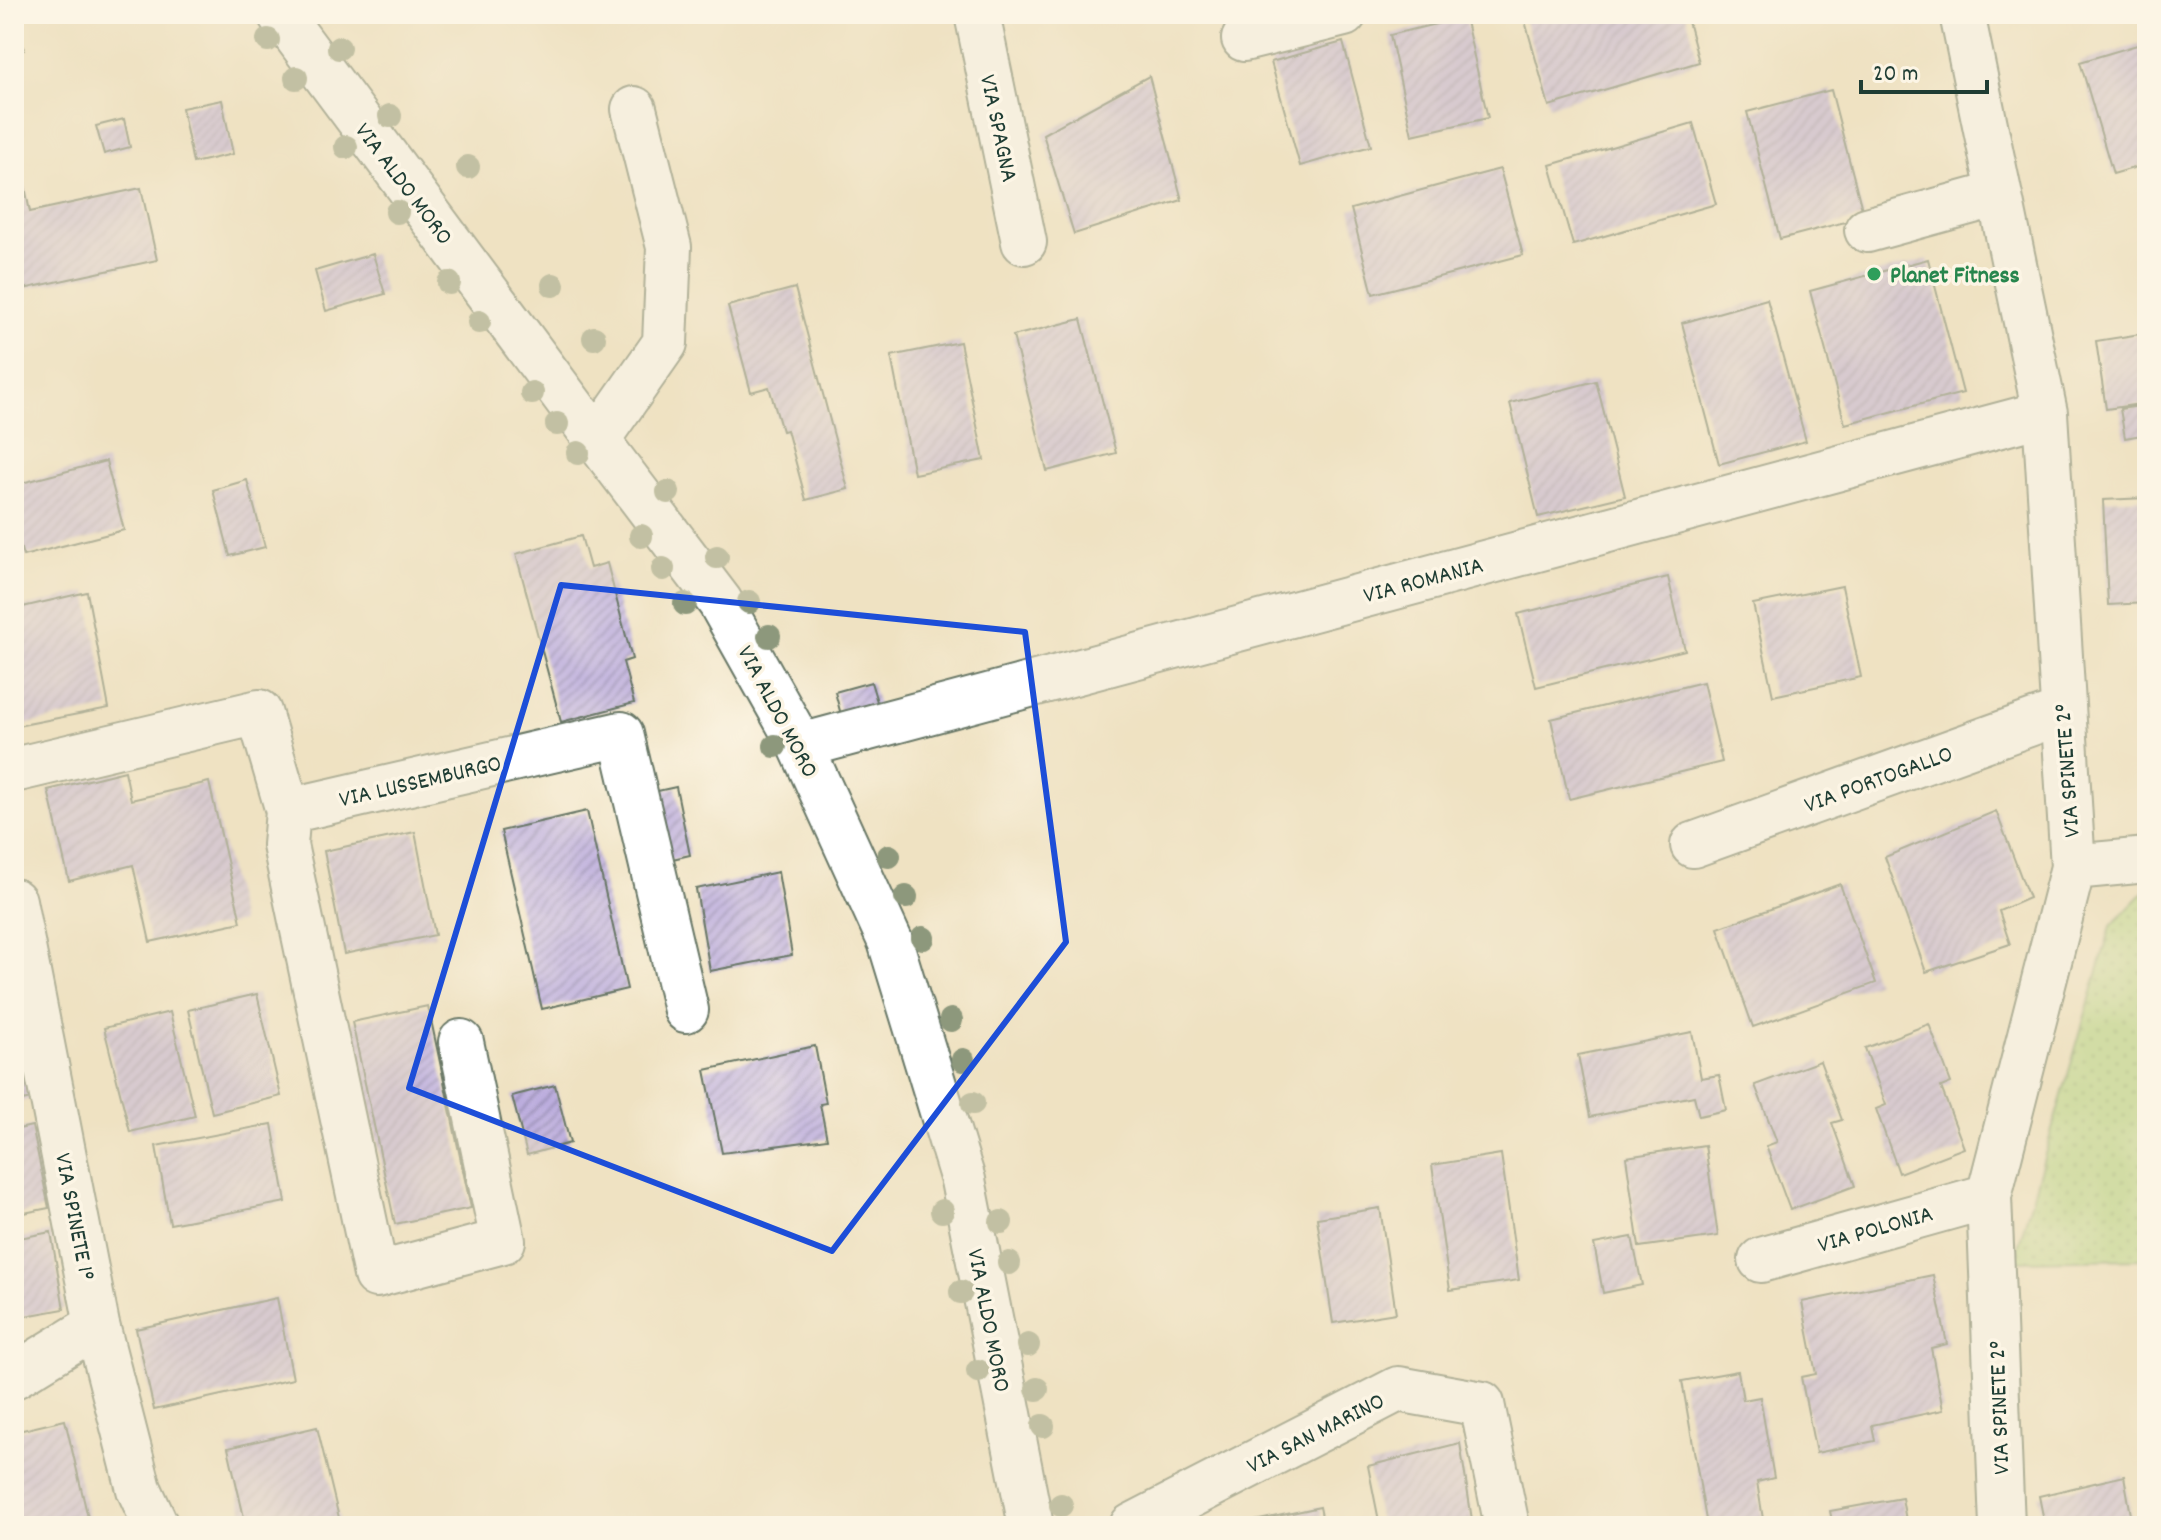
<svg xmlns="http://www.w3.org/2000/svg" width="2161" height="1540" font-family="Dekko,sans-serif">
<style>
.grass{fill:url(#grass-dots);stroke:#678a5a;stroke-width:2}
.building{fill:url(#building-hatch)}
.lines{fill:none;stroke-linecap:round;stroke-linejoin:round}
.minor-casing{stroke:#687766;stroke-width:48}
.minor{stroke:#fff;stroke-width:44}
.tree{fill:#8d987c}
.marked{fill:none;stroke:#1d4ed8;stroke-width:6;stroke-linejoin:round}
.leisure-dot{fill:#2e9e5b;stroke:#fcf5e5;stroke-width:3}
.labels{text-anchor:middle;stroke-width:7;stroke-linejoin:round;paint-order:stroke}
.street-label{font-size:24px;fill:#1f3d34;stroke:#fcf5e5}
.leisure-label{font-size:24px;font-weight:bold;fill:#27864d;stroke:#fcf5e5;text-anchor:start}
</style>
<defs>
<pattern id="grass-dots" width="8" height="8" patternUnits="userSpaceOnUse" patternTransform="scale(2)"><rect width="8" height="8" fill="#afd680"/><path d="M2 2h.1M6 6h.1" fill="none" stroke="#8eaf6a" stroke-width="1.8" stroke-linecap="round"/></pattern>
<pattern id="building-hatch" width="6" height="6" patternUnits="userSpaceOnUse" patternTransform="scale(2)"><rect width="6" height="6" fill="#bcadde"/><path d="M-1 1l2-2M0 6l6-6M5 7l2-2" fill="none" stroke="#988eb5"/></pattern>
</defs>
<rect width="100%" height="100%" fill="#fcf5e5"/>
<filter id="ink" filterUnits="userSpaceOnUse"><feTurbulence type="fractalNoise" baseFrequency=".0125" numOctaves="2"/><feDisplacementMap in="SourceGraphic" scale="16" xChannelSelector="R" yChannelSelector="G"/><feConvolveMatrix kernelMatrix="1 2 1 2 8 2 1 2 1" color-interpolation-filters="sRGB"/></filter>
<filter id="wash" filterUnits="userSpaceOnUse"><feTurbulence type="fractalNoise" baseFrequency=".006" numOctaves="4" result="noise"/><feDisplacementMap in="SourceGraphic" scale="32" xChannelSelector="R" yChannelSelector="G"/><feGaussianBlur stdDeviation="1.8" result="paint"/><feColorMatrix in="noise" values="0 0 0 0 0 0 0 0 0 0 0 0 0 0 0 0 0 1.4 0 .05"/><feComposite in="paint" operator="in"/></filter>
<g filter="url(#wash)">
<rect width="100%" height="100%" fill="#efe2c2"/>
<!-- grass -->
<path class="grass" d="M 2147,889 L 2147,1259 L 2014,1261 L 2111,926 Z"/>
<g id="blocks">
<!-- building -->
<path class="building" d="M 14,14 L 16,14 L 24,50 L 14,52 Z
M 1523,14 L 1686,14 L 1699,62 L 1549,106 Z
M 1465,17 L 1488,118 L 1412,135 L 1390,35 Z
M 1343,42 L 1371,146 L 1300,166 L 1271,62 Z
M 2147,42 L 2147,164 L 2113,174 L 2080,62 Z
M 1149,76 L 1182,200 L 1074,234 L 1043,134 Z
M 1831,90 L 1864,217 L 1780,239 L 1747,112 Z
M 222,100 L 233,154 L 193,163 L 182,108 Z
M 124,119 L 130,147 L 104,154 L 96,126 Z
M 1693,123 L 1716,204 L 1573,245 L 1550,165 Z
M 1500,169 L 1523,255 L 1373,294 L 1351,209 Z
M 24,182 L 30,212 L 141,188 L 157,260 L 14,291 L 14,184 Z
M 373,254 L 385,294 L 326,311 L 315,271 Z
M 1928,259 L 1963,393 L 1845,424 L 1810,291 Z
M 795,288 L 848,489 L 806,500 L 787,430 L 782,431 L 769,387 L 751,392 L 728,306 Z
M 1767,299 L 1806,441 L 1719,464 L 1682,323 Z
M 1081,319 L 1116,453 L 1047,471 L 1013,336 Z
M 2147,333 L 2147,403 L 2106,409 L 2096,341 Z
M 960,342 L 984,460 L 914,474 L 891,356 Z
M 1596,381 L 1625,496 L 1538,517 L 1510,403 Z
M 2147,405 L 2147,434 L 2125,438 L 2120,409 Z
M 106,461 L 124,530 L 23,556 L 14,524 L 14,485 Z
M 247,480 L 265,547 L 230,556 L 213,490 Z
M 2147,498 L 2147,603 L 2108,605 L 2103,500 Z
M 581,536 L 590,568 L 607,563 L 632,659 L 623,662 L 634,703 L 561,722 L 516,554 Z
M 1668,577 L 1685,650 L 1536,687 L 1518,614 Z
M 1842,586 L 1861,677 L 1773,696 L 1753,604 Z
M 87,592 L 109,708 L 17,726 L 14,711 L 14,609 Z
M 871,682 L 878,705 L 841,715 L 835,692 Z
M 1703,682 L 1722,762 L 1569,799 L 1551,719 Z
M 2141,712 L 2147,712 L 2147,763 L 2145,763 Z
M 125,771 L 131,800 L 209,782 L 241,922 L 150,942 L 133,865 L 69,881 L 48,790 Z
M 676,787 L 690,855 L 668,860 L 653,792 Z
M 587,811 L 627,989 L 542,1009 L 501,831 Z
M 1996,811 L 2029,898 L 1999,911 L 2010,944 L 1926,972 L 1885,857 Z
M 415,832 L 435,935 L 344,954 L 324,851 Z
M 778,872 L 792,955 L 710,971 L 696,889 Z
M 1840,884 L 1876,983 L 1753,1027 L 1718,928 Z
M 257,994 L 281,1096 L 212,1113 L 188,1010 Z
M 428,1006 L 471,1208 L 395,1224 L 352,1022 Z
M 170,1012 L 195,1116 L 130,1132 L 104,1028 Z
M 14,1024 L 31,1099 L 14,1103 Z
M 1929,1024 L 1951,1083 L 1941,1087 L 1964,1148 L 1899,1173 L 1876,1109 L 1886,1105 L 1865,1048 Z
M 1692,1032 L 1701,1078 L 1719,1075 L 1726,1110 L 1699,1116 L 1694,1096 L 1590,1117 L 1578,1055 Z
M 815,1046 L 826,1103 L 820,1104 L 827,1139 L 722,1153 L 705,1070 Z
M 1820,1061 L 1842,1120 L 1832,1123 L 1855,1186 L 1790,1210 L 1766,1146 L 1777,1142 L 1755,1085 Z
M 555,1085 L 570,1143 L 527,1155 L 512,1096 Z
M 272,1124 L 286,1202 L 170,1224 L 156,1146 Z
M 32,1126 L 49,1208 L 14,1215 L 14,1130 Z
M 1705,1145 L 1718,1236 L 1639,1247 L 1626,1157 Z
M 1501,1154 L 1519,1280 L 1450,1290 L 1432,1165 Z
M 1380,1208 L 1396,1313 L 1333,1323 L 1317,1218 Z
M 51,1232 L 64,1309 L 14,1318 L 14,1239 Z
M 1632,1237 L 1642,1285 L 1603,1293 L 1594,1244 Z
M 1933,1275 L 1947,1344 L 1931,1348 L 1943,1410 L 1872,1425 L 1875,1441 L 1816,1453 L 1801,1377 L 1816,1374 L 1802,1302 Z
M 277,1298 L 293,1379 L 154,1410 L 136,1329 Z
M 1738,1371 L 1743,1400 L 1760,1397 L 1774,1478 L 1757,1482 L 1763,1519 L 1707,1526 L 1682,1381 Z
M 65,1420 L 90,1526 L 14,1526 L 14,1432 Z
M 317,1427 L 341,1526 L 246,1526 L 228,1448 Z
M 1460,1443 L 1473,1526 L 1380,1526 L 1368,1466 Z
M 2124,1476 L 2133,1526 L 2045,1526 L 2039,1496 Z
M 1902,1498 L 1907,1526 L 1833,1526 L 1830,1511 Z
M 1320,1507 L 1324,1526 L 1236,1526 L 1236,1525 Z"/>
</g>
</g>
<g filter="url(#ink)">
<use href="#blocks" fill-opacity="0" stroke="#687766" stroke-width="2"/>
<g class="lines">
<defs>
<path id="minor" d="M 280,14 L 597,440 L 720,602 L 801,746 L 890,941 L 963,1180 L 1031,1526
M 977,14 L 1024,242
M 1962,14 L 2045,413 L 2073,867 L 1989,1196 L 2002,1526
M 1244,39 L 1344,14
M 1867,230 L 1998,194
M 597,440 L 665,343 L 669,247 L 634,109
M 801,746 L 2045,413
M 14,770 L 259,712 L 288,811 L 621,734 L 686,1010
M 288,811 L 285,845 L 376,1275 L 503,1241 L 461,1042
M 1693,845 L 2062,712
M 2073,867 L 2147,860
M 14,901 L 97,1325 L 139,1489 L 156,1526
M 1761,1260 L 1989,1196
M 14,1376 L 97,1325
M 1132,1526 L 1398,1389 L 1482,1404 L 1507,1526"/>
</defs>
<!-- minor casing -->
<use href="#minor" class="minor-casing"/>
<!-- minor -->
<use href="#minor" class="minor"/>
</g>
<!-- trees -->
<g class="tree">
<circle cx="268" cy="40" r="12"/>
<circle cx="339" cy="48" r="12"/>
<circle cx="296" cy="78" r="12"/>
<circle cx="390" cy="116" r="12"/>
<circle cx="346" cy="147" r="12"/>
<circle cx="468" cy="167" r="12"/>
<circle cx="397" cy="212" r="12"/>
<circle cx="449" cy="283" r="12"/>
<circle cx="553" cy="285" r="12"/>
<circle cx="479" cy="322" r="12"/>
<circle cx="594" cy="338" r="12"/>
<circle cx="532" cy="393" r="12"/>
<circle cx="557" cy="424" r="12"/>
<circle cx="578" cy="453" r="12"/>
<circle cx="668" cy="492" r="12"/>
<circle cx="641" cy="536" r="12"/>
<circle cx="717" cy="557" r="12"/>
<circle cx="663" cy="569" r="12"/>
<circle cx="749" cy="602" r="12"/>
<circle cx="685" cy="604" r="12"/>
<circle cx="769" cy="636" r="12"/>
<circle cx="775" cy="746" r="12"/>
<circle cx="889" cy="856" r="12"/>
<circle cx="906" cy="897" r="12"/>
<circle cx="923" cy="938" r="12"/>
<circle cx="951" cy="1020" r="12"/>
<circle cx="963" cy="1060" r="12"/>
<circle cx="973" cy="1103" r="12"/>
<circle cx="942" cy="1211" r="12"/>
<circle cx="1001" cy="1222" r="12"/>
<circle cx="1009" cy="1263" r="12"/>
<circle cx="961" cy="1292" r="12"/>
<circle cx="1028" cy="1345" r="12"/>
<circle cx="978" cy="1371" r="12"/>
<circle cx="1037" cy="1389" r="12"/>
<circle cx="1043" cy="1426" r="12"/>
<circle cx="1061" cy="1505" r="12"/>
</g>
</g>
<!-- marked area -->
<path d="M0 0H2161V1540H0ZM 561,585 L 1025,632 L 1066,942 L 832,1251 L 409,1088 Z" fill="#efe2c2" fill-opacity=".55" fill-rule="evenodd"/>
<path class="marked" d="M 561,585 L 1025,632 L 1066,942 L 832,1251 L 409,1088 Z"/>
<!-- markers -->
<circle class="leisure-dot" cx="1874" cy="274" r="8"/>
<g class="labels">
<!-- street labels -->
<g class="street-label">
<text transform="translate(1000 128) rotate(78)" y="8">VIA SPAGNA</text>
<text transform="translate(405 183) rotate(53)" y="8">VIA ALDO MORO</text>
<text transform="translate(1423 579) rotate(-15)" y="8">VIA ROMANIA</text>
<text transform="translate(779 711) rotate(62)" y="8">VIA ALDO MORO</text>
<text transform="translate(2066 771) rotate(-94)" y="8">VIA SPINETE 2°</text>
<text transform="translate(1878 778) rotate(-20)" y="8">VIA PORTOGALLO</text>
<text transform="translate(420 780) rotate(-13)" y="8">VIA LUSSEMBURGO</text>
<text transform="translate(76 1216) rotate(79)" y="8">VIA SPINETE 1°</text>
<text transform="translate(1875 1228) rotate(-16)" y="8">VIA POLONIA</text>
<text transform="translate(990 1320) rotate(79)" y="8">VIA ALDO MORO</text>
<text transform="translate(1998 1408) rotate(-92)" y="8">VIA SPINETE 2°</text>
<text transform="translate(1315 1432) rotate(-27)" y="8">VIA SAN MARINO</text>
</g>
<!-- leisure labels -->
<g class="leisure-label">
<text x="1890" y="282">Planet Fitness</text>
</g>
</g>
<!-- margin -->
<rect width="2161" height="1540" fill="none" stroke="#fcf5e5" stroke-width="48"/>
<!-- scale -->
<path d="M1861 80v12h126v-12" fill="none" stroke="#1f3d34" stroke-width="4"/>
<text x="1873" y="80" font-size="24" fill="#1f3d34" stroke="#fcf5e5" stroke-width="6" paint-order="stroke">20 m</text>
</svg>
